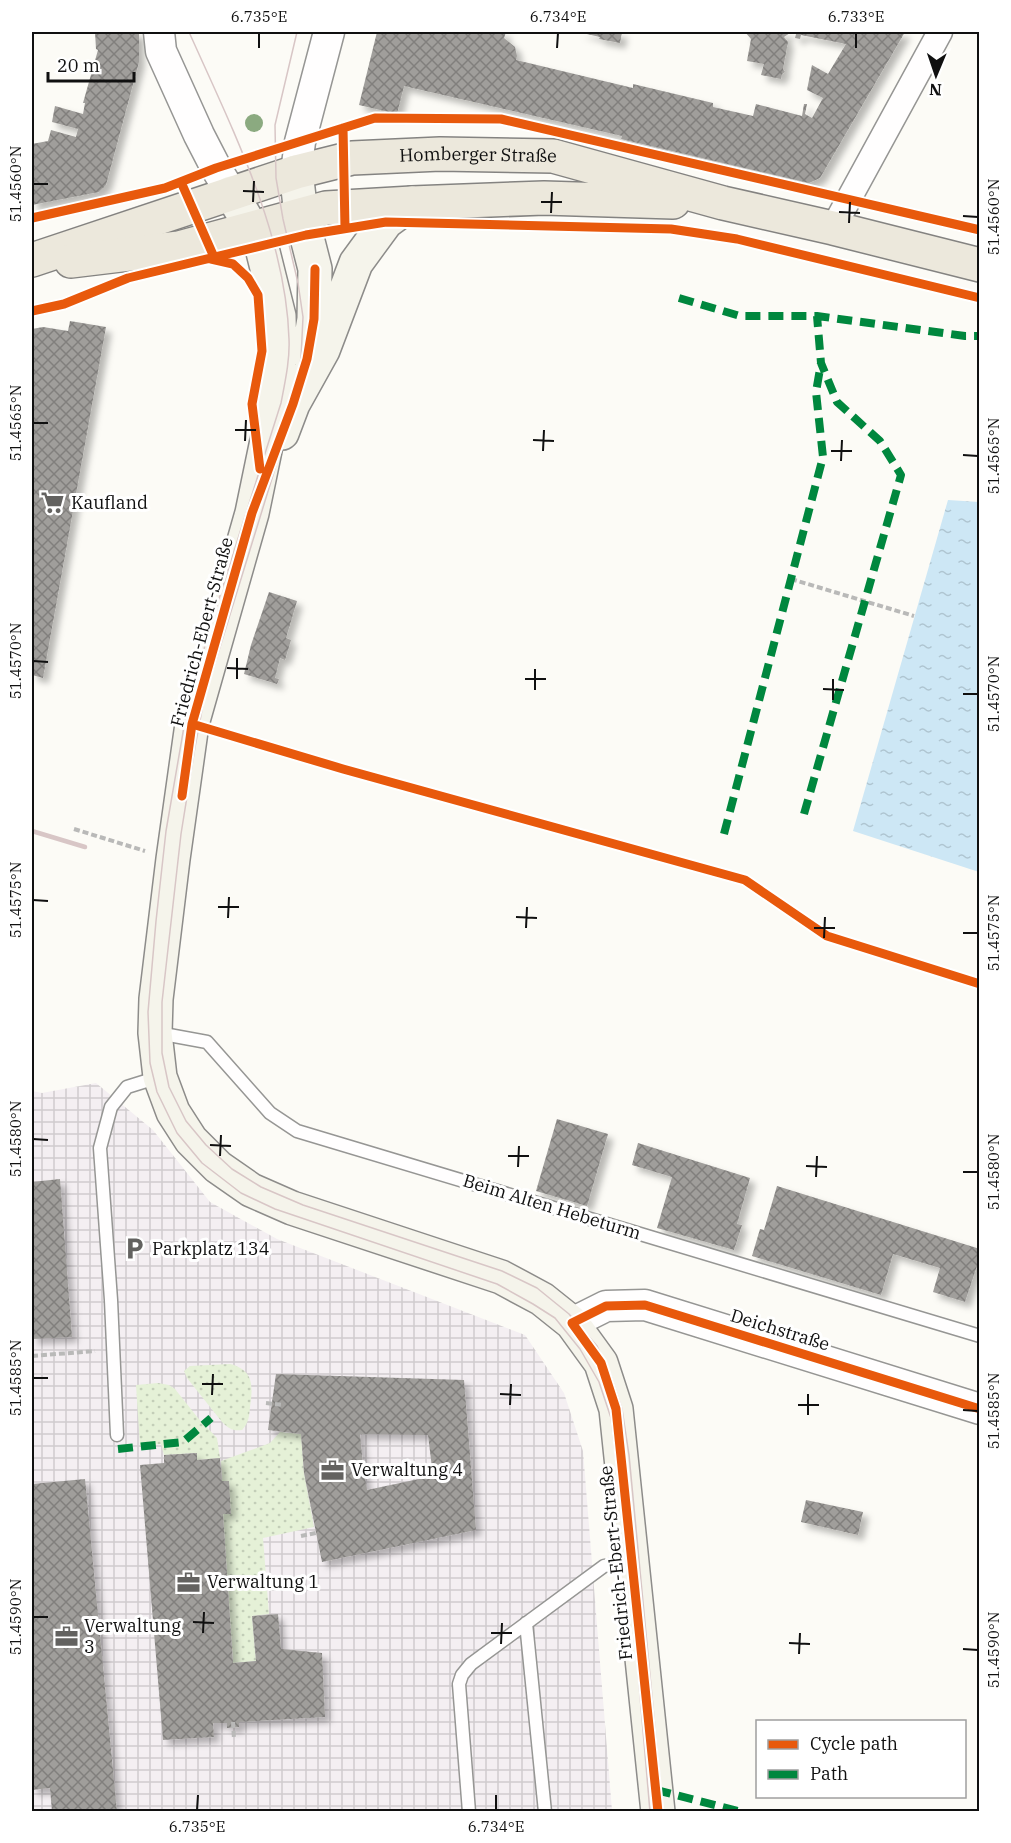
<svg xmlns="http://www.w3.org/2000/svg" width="1011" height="1843" font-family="'IBM Plex Serif',serif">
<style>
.industrial{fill:url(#industrial-grid)}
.grass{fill:url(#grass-dots)}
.water{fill:url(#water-ripples)}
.building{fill:url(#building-cross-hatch);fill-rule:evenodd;filter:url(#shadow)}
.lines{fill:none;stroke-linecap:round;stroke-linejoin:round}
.service-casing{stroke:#969694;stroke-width:15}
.minor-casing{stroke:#969694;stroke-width:27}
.tertiary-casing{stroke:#969694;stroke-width:33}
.secondary-casing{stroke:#8d8c8a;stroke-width:36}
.primary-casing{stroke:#848381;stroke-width:36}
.path{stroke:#b9b9b8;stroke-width:4;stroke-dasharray:6 3;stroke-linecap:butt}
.service{stroke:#fffefe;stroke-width:12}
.minor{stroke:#fffefe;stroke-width:24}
.tertiary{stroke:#fffefe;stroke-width:30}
.secondary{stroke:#f5f4eb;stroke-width:33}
.primary{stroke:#ece8dc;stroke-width:33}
.tram{stroke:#d8c6c6;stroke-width:1.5}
.rail{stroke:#d8c6c6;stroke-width:4.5}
.quiet{stroke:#00873e;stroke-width:8;stroke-dasharray:15 8;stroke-linecap:butt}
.cycleway-casing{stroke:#fff;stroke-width:13}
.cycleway{stroke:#e8590c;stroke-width:9}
.tree{fill:#8baa80}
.ticks{fill:none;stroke:#101010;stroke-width:2}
.labels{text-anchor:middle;stroke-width:6;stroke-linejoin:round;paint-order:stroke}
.street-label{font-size:18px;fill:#101010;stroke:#fff}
.poi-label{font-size:18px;fill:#101010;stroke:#fff;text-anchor:start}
.neatline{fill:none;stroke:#101010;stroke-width:2}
.ticks-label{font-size:15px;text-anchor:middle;fill:#101010}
</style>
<defs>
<pattern id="industrial-grid" width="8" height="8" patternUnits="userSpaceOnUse" patternTransform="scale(1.5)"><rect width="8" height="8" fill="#f4eff2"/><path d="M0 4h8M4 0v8" fill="none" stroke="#d0ccce"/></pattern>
<pattern id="grass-dots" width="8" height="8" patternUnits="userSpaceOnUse" patternTransform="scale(1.5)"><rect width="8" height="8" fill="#e5f1d7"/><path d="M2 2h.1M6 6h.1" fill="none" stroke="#c3ceb8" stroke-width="1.8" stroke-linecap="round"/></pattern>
<pattern id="water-ripples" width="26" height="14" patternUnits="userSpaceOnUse" patternTransform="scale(1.5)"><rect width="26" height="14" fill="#cde7f5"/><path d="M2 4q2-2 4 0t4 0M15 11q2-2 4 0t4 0" fill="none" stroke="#afc5d1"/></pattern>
<pattern id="building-cross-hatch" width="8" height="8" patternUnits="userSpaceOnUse" patternTransform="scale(1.5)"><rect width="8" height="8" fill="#a09e9b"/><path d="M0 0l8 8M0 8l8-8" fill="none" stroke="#817f7d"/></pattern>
<filter id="shadow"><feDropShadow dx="5.5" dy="5.5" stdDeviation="3" flood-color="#0004"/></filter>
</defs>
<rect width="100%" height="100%" fill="#fcfbf6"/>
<!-- industrial -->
<path class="industrial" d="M 96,1083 L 153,1130 L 210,1202 L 277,1239 L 525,1335 L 564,1393 L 583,1451 L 612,1811 L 32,1812 L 32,1091 L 42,1093 Z"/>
<!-- grass -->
<path class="grass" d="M 230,1364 C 254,1370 253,1386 250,1407 C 249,1417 249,1422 242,1430 C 233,1431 229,1429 222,1422 L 187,1378 L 184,1371 L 190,1366 Z
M 158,1383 L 169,1385 L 175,1389 L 198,1418 L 217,1438 L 220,1458 L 197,1460 L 196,1453 L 164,1455 L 161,1444 L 140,1446 L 136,1385 Z
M 280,1432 L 301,1434 L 304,1473 L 314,1527 L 263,1538 L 269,1614 L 252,1616 L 256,1661 L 233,1663 L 223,1514 L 230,1514 L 222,1481 L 221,1461 L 270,1443 Z"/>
<!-- water -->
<path class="water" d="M 948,500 L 979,502 L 979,872 L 853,831 Z"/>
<!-- building -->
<path class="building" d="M 95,32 L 139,32 L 139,62 L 106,185 L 99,192 L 32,205 L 32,144 L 48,141 L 51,130 L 76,137 L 78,129 L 52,122 L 54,111 L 55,106 L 83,114 L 85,103 L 83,103 L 98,50 L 96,49 Z
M 377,32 L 506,32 L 504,38 L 515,47 L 517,56 L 516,60 L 633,88 L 633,84 L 713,103 L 713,107 L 753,116 L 756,104 L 802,116 L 804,104 L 807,104 L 805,114 L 812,118 L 823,98 L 807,90 L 812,65 L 828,74 L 846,44 L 801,35 L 800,39 L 795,38 L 796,34 L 790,33 L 784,37 L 788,42 L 783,69 L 785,72 L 782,74 L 781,79 L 761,75 L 764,64 L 747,61 L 751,39 L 745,32 L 905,32 L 820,178 L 809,183 L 621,139 L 622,136 L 404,86 L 397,114 L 359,105 Z
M 578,32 L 622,32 L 620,43 L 599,39 L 600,37 Z
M 70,321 L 106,327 L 43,678 L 32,675 L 32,329 L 43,327 L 68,331 Z
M 269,592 L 297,601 L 286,638 L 291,640 L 285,660 L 280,658 L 275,678 L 279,679 L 277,684 L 244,674 L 251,645 Z
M 557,1119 L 608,1134 L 587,1206 L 536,1191 Z
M 638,1143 L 750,1178 L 737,1224 L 742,1225 L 734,1250 L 657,1228 L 672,1177 L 632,1165 Z
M 60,1179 L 72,1337 L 32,1339 L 32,1182 Z
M 777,1186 L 980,1249 L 980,1257 L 965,1302 L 933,1292 L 940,1268 L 893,1254 L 881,1295 L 752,1256 L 760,1229 L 764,1230 Z
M 276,1374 L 464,1380 L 476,1530 L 322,1562 L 304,1473 L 301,1434 L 268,1430 ZM 360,1434 L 428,1435 L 433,1476 L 367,1490 L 363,1466 Z
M 197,1453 L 197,1460 L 220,1458 L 222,1481 L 229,1481 L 231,1514 L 223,1514 L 233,1663 L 256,1661 L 252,1616 L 278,1614 L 281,1649 L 322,1653 L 325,1717 L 239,1722 L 239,1727 L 227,1728 L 227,1723 L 213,1723 L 214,1737 L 163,1740 L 140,1465 L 164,1463 L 164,1455 Z
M 85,1479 L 117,1812 L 52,1812 L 50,1788 L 32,1790 L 32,1484 Z
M 806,1500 L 863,1512 L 858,1535 L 801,1522 Z"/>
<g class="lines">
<defs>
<path id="service" d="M 158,1033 L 207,1042 L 270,1113 L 297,1131 L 980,1336
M 117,1435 L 111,1300 L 100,1148 L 111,1107 L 127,1087 L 159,1077
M 526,1623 L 545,1812
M 469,1812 L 459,1684 L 462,1675 L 471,1664 L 604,1566 L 631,1561"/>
<path id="minor" d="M 833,228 L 940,32"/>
<path id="tertiary" d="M 159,32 L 161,51 L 199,135 L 216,168 L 231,193
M 296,172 L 300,142 L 329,32
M 572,1323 L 606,1306 L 645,1305 L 980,1409"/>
<path id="secondary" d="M 296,172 L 301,214 L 315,269 L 314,319 L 308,353
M 231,193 L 261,244 L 279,316 L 280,356 L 276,397 L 252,513 L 192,724 L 173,859 L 156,999 L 155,1033 L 160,1077 L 173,1112 L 191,1140 L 218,1167 L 251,1190 L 292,1208 L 501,1277 L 542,1299 L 572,1323 L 601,1363 L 616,1409 L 658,1812
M 282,433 L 293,404 L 323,350 L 356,263 L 386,222 L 412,203"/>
<g id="primary">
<path id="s1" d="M 32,260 L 296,172 L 352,158 L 440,154 L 553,156 L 723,203 L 833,228 L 980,265"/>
<path d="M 71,261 L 179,248 L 326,208 L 412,203 L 544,198 L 673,202"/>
</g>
</defs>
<!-- service casing -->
<use href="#service" class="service-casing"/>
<!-- minor casing -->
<use href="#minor" class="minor-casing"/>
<!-- tertiary casing -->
<use href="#tertiary" class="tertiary-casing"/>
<!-- secondary casing -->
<use href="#secondary" class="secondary-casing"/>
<!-- primary casing -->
<use href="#primary" class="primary-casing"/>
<!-- path -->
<path class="path" d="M 791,579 L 914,616
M 74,829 L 145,851
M 32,1356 L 95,1351
M 266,1403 L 284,1405
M 301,1536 L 316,1533
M 233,1722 L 234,1739"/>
<!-- service -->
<use href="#service" class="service"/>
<!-- minor -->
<use href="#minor" class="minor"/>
<!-- tertiary -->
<use href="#tertiary" class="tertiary"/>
<!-- secondary -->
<use href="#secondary" class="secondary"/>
<!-- primary -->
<use href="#primary" class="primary"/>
<!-- tram -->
<path class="tram" d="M 189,32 C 231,126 286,234 289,339 C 290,360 285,382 281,403 L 210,627 L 186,715 L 166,831 L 156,921 L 148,1012 L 150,1063 L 157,1092 L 177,1133 L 202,1163 L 241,1193 L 275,1209 L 497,1284 L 533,1304 L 555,1318 L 580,1349 L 599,1382 L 611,1418 L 630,1579 L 650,1812
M 297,32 L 275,125 L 276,178 L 283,219 L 298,283 L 303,317 L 301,358 L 290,420 L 204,699 L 195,747 L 181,834 L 162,1002 L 162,1053 L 169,1087 L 186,1121 L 206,1145 L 232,1169 L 261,1187 L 303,1205 L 502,1271 L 537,1288 L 569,1314 L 597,1346 L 611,1376 L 622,1409 L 629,1455 L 663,1812"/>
<!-- rail -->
<path class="rail" d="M 32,831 L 85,847"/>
<!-- quiet -->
<path class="quiet" d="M 679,298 L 740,316 L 817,316 L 965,336 L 980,336
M 804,814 L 901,475 L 880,441 L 837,402 L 821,363 L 817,316
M 724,834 L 823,457 L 816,392 L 821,363
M 118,1449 L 183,1442 L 211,1418
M 656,1790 L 742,1812"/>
<defs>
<path id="cycleway" d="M 343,128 L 345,228
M 181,182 L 214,257
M 32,218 L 165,188 L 216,168 L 375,118 L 501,119 L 980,230
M 211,259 L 233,264 L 248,278 L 258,295 L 262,351 L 252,404 L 260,469
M 32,311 L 64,304 L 128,278 L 306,235 L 386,222 L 671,229 L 737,239 L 980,298
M 192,724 L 343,769 L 745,880 L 827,936 L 980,984
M 182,796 L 192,724 L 252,513 L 293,404 L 307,359 L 314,319 L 315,269
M 658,1812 L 616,1409 L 601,1363 L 572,1323 L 606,1306 L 645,1305 L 980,1409"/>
</defs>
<!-- cycleway casing -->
<use href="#cycleway" class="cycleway-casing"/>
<!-- cycleway -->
<use href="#cycleway" class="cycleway"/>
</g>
<!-- trees -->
<circle class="tree" cx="254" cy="123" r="9"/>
<!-- ticks -->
<path class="ticks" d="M 259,48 L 259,33M 557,48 L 558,33M 856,48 L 856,33M 33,184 L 48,184M 243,191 L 264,192M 253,202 L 254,181M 541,202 L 562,202M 839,212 L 860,213M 551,213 L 552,192M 963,216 L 978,217M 849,223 L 850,202M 33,423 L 48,423M 235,430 L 256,430M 533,440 L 554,441M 245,441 L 246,420M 543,451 L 544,430M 831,451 L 852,451M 963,455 L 978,456M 841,461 L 842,440M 33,661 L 48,662M 227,668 L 248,669M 237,679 L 237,658M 525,679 L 546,679M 823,689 L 844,690M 535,690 L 535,669M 963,694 L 978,694M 833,700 L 833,679M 33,900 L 48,901M 218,907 L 239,907M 516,917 L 537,918M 228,918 L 229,897M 526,928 L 527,907M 814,928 L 835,928M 963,933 L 978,933M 824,938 L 825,917M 33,1139 L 48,1140M 210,1145 L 231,1146M 220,1156 L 221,1135M 508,1156 L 529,1156M 806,1166 L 827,1167M 518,1167 L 519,1146M 963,1172 L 978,1172M 816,1177 L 817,1156M 33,1378 L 48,1378M 202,1384 L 223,1384M 500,1394 L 521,1395M 212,1395 L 213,1374M 510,1405 L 511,1384M 798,1405 L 819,1405M 963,1410 L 978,1411M 808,1415 L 808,1394M 33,1617 L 48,1617M 193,1622 L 214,1623M 203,1633 L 204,1612M 491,1633 L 512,1633M 789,1643 L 810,1644M 501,1644 L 502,1623M 963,1649 L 978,1650M 799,1654 L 800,1633M 197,1810 L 198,1795M 496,1810 L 496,1795"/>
<!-- icons -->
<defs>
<symbol id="supermarket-bare" viewBox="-9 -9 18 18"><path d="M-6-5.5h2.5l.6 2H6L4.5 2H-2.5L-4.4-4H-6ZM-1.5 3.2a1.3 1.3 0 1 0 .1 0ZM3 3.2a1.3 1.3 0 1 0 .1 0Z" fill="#636260" stroke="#fff" stroke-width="2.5" paint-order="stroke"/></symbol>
<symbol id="parking-bare" viewBox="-9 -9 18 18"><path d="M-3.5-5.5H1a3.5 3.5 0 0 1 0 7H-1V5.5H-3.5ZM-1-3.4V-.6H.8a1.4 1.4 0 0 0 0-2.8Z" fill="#636260" stroke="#fff" stroke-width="2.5" paint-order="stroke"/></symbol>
<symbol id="office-bare" viewBox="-9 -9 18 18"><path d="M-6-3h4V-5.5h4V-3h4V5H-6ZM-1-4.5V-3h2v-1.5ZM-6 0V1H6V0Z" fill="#636260" stroke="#fff" stroke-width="2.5" paint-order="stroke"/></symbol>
</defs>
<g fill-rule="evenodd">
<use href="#supermarket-bare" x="36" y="486" width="33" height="33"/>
<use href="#parking-bare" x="118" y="1232" width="33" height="33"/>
<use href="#office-bare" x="316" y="1454" width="33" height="33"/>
<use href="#office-bare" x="172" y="1566" width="33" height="33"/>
<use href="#office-bare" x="50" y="1620" width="33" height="33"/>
</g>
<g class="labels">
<!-- street labels -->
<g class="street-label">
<text dy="6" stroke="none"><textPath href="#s1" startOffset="462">Homberger Straße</textPath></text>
<text transform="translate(202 632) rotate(-75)" y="6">Friedrich-Ebert-Straße</text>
<text transform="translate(552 1207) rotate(17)" y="6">Beim Alten Hebeturm</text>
<text transform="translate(780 1330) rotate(17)" y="6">Deichstraße</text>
<text transform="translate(616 1563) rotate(-96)" y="6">Friedrich-Ebert-Straße</text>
</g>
<!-- poi labels -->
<g class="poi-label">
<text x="71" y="509">Kaufland</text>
<text x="152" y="1255">Parkplatz 134</text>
<text x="351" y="1476">Verwaltung 4</text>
<text x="207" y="1588">Verwaltung 1</text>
<text x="84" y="1632">Verwaltung<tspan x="84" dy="21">3</tspan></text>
</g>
</g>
<!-- border -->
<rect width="1011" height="1843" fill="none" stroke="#ffffff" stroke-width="66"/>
<!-- legend -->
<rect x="756" y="1720" width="210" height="78" fill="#ffffff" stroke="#9f9f9f" stroke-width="1.5"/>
<rect x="768" y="1740" width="30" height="9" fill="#e8590c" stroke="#9f9f9f" stroke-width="1.5"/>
<text x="810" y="1750" font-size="18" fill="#101010">Cycle path</text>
<rect x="768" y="1770" width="30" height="9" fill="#00873e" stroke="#9f9f9f" stroke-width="1.5"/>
<text x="810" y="1780" font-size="18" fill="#101010">Path</text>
<!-- north arrow -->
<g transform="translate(936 75) rotate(182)" stroke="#ffffff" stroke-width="4.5" paint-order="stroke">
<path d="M0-4.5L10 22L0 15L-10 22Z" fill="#101010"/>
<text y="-9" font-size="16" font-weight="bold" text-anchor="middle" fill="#101010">N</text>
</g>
<!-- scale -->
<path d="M48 72v9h86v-9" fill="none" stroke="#101010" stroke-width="3"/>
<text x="57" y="72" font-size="18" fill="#101010" stroke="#ffffff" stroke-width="4.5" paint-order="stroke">20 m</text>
<rect x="33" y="33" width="945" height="1777" class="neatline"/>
<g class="ticks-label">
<text x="259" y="22">6.735°E</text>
<text x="558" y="22">6.734°E</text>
<text x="856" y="22">6.733°E</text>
<text transform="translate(16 184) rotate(-90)" y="5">51.4560°N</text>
<text transform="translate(994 217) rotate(-90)" y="5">51.4560°N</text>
<text transform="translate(16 423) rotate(-90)" y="5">51.4565°N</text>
<text transform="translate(994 456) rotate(-90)" y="5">51.4565°N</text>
<text transform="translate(16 661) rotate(-90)" y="5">51.4570°N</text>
<text transform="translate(994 694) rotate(-90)" y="5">51.4570°N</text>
<text transform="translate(16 900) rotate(-90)" y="5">51.4575°N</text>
<text transform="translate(994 933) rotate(-90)" y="5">51.4575°N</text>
<text transform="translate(16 1139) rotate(-90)" y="5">51.4580°N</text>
<text transform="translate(994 1172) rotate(-90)" y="5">51.4580°N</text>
<text transform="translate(16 1378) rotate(-90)" y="5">51.4585°N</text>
<text transform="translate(994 1411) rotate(-90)" y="5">51.4585°N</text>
<text transform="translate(16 1617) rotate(-90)" y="5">51.4590°N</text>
<text transform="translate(994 1650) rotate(-90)" y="5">51.4590°N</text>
<text x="197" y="1832">6.735°E</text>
<text x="496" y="1832">6.734°E</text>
</g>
</svg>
